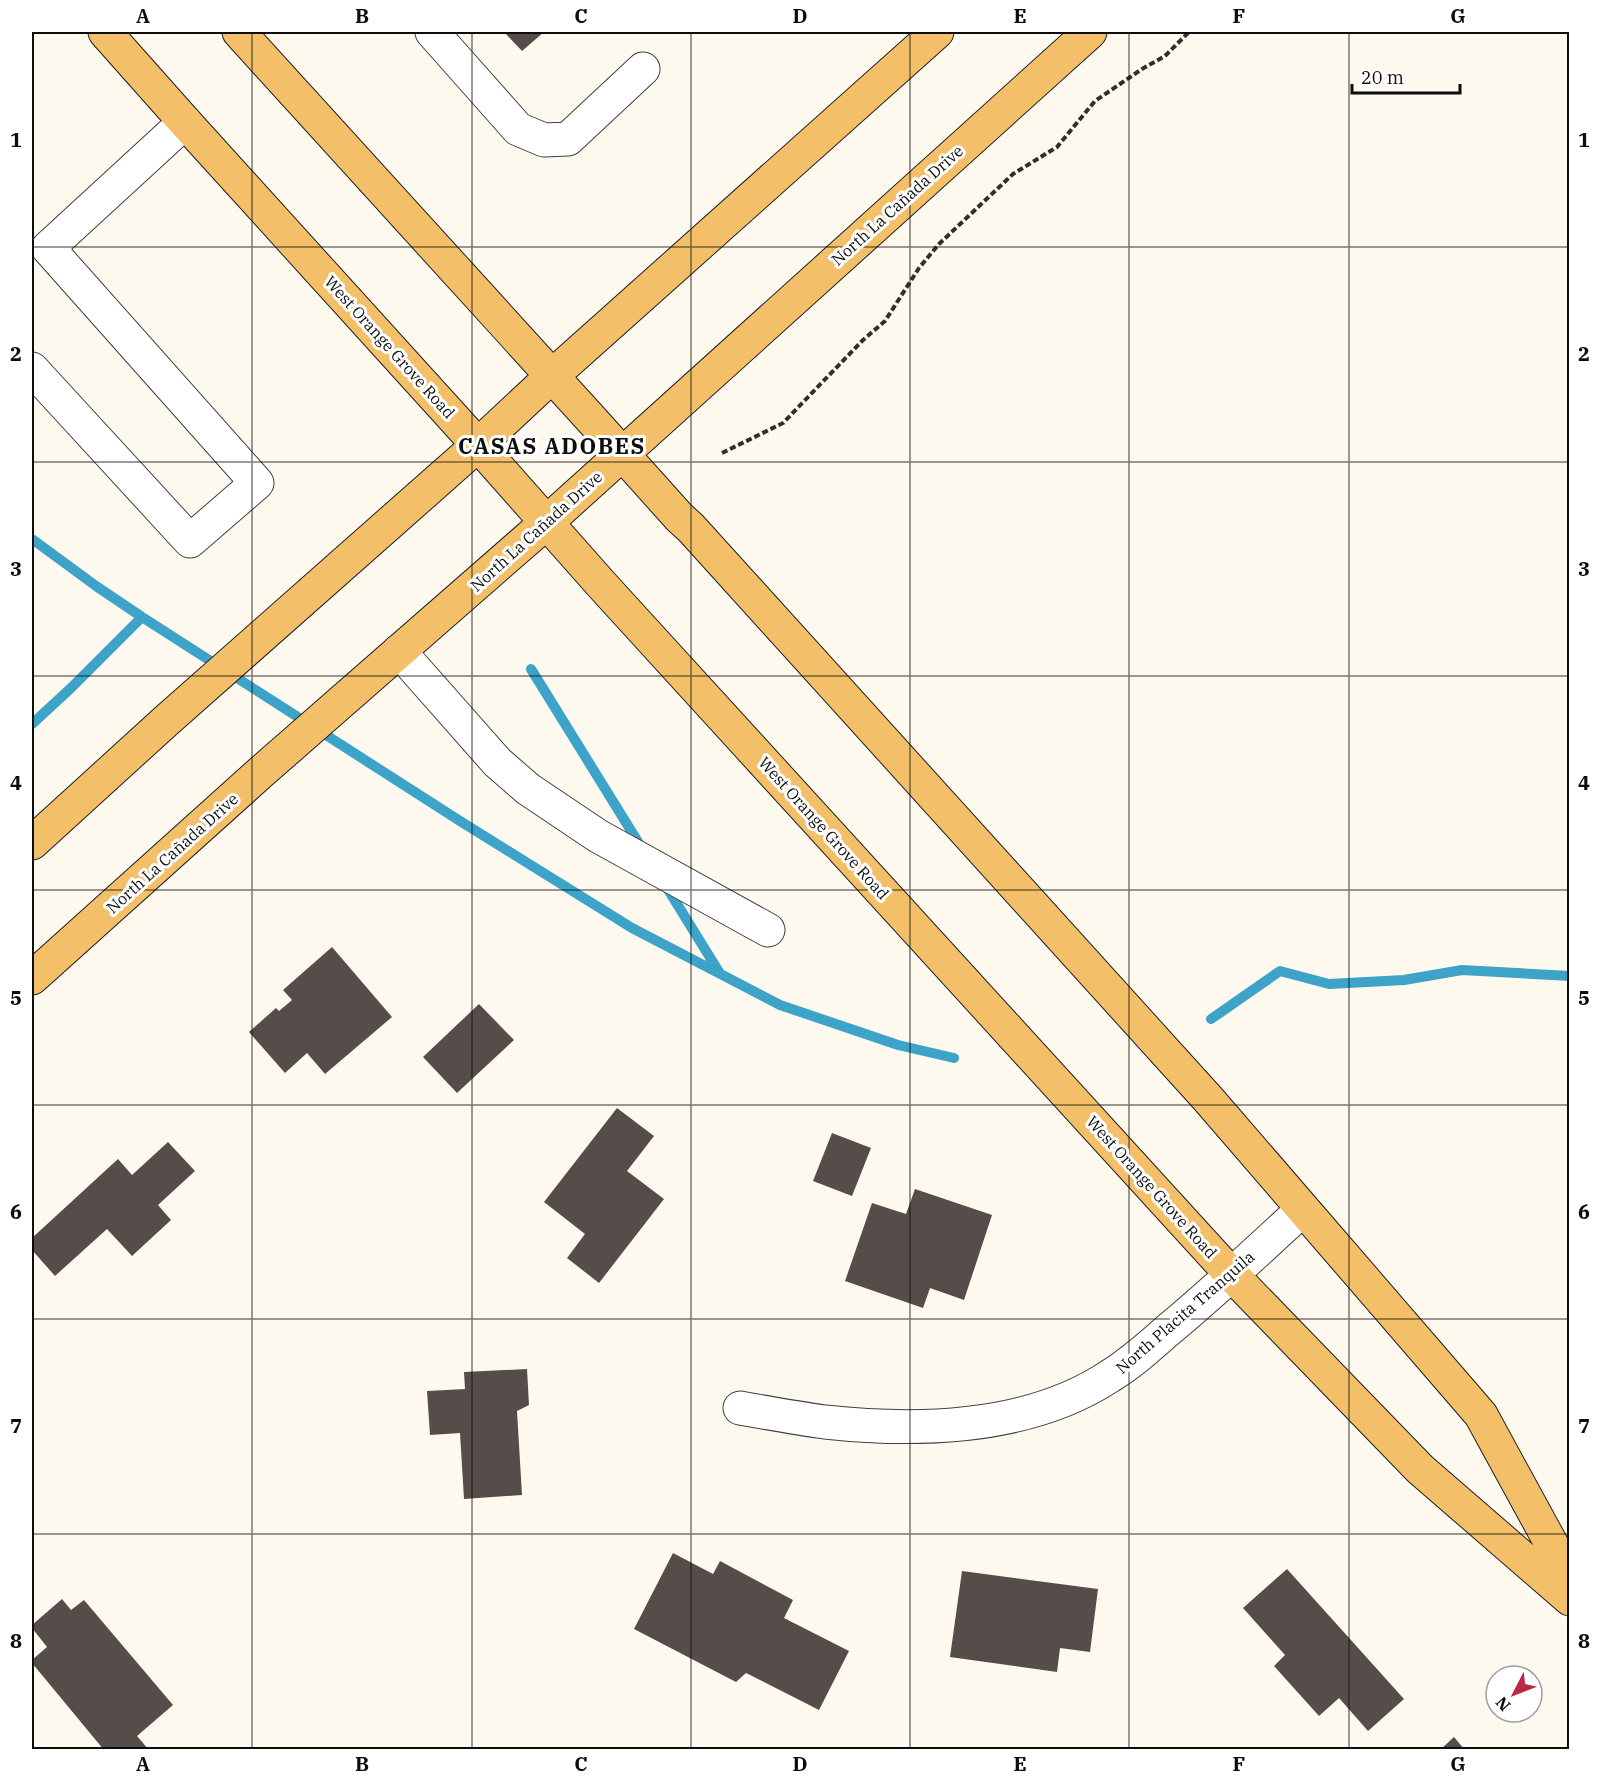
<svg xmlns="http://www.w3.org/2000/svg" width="1601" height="1781" font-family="'IBM Plex Serif',serif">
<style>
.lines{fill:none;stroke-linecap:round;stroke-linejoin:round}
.stream{stroke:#3ea3c8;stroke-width:10}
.building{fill:#564d4a}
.minor-casing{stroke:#404040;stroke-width:35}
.major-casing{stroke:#1e1e1e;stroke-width:35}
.path{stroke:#2f2f2f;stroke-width:4;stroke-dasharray:6 3;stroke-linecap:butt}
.minor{stroke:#fff;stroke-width:33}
.major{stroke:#f3c069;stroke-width:33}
.grid{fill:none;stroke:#0d0d0d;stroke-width:1.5;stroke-opacity:0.55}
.labels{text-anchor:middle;stroke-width:6;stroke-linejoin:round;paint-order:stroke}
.street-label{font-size:16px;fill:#0d0d0d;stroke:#fff}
.district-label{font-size:22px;font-weight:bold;letter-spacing:1.5px;fill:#0d0d0d;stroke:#fff}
.neatline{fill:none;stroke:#0d0d0d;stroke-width:2}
.grid-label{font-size:20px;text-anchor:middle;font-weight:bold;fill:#0d0d0d}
</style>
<rect width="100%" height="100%" fill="#fef9ee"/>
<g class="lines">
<!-- stream -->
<path class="stream" d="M 32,539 L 96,586 L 142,617 L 460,821 L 632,928 L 780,1005 L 898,1045 L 954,1058
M 531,669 L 643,850
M 32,724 L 71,688 L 142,617
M 664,883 L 719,972
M 1211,1019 L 1280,971 L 1329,984 L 1404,980 L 1462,970 L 1570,976"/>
</g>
<!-- building -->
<path class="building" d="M 504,32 L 544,32 L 522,51 Z
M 332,947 L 392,1017 L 325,1074 L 307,1053 L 285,1073 L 249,1032 L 276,1008 L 279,1011 L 292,1000 L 283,990 Z
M 479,1004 L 514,1040 L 457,1093 L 423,1057 Z
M 617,1108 L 654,1136 L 627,1171 L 664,1199 L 599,1283 L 567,1258 L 585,1234 L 544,1202 Z
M 832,1133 L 871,1148 L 852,1196 L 813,1181 Z
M 168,1142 L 195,1171 L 158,1205 L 171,1220 L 132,1256 L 107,1229 L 55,1276 L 32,1250 L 32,1238 L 118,1159 L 132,1175 Z
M 915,1189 L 992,1215 L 964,1300 L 930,1288 L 923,1308 L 845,1281 L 872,1203 L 906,1214 Z
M 527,1369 L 529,1405 L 517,1411 L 522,1495 L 464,1499 L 460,1433 L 430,1435 L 427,1391 L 465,1389 L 464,1372 Z
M 673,1553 L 713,1574 L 720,1561 L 793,1600 L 784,1618 L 849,1651 L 819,1710 L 746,1673 L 736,1682 L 634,1629 Z
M 1287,1569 L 1404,1699 L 1368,1731 L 1339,1698 L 1319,1716 L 1274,1666 L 1285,1655 L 1243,1608 Z
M 962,1571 L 1098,1589 L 1090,1652 L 1060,1648 L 1057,1672 L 950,1657 Z
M 62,1599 L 71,1610 L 84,1600 L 173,1705 L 137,1736 L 149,1750 L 104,1750 L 32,1663 L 32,1660 L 47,1647 L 32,1628 L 32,1625 Z
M 1454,1737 L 1465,1750 L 1440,1750 Z"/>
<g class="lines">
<defs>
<path id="minor" d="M 432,32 L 518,129 L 544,140 L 568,139 L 643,69
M 32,369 L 190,541 L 257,483 L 48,248 L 185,122
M 399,651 L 497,762 L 528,789 L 598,836 L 768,930
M 740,1408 C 768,1413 796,1418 825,1422 C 918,1432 1030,1429 1110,1376 C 1131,1363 1149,1347 1167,1331 C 1214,1292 1258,1251 1302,1210"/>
<path id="major" d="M 105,32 L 185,122 L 478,445 L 602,585 L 1231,1274 L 1420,1469 L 1570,1599
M 239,32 L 592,420 L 679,517 L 691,528 L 1209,1100 L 1481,1415 L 1570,1578
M 32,843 L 167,720 L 478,445 L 552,376 L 937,32
M 32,978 L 260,773 L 547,522 L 1090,32"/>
</defs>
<!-- minor casing -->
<use href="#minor" class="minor-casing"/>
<!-- major casing -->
<use href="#major" class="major-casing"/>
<!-- path -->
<path class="path" d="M 722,453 L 783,423 L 863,340 L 885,321 L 919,268 L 939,244 L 1013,174 L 1057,147 L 1095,101 L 1142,69 L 1165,56 L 1189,32"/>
<!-- minor -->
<use href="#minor" class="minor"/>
<!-- major -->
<use href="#major" class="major"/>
</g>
<!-- grid -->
<path class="grid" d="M 252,32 L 252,1750M 472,32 L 472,1750M 691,32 L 691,1750M 910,32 L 910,1750M 1129,32 L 1129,1750M 1349,32 L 1349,1750M 32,247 L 1570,247M 32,462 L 1570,462M 32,676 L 1570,676M 32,890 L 1570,890M 32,1105 L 1570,1105M 32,1319 L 1570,1319M 32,1534 L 1570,1534"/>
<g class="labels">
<!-- street labels -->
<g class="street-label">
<text transform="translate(897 205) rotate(-42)" y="6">North La Cañada Drive</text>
<text transform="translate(390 347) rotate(48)" y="6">West Orange Grove Road</text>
<text transform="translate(536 531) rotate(-42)" y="6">North La Cañada Drive</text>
<text transform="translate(824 828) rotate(48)" y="6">West Orange Grove Road</text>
<text transform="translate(172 853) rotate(-42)" y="6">North La Cañada Drive</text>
<text transform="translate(1152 1187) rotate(48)" y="6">West Orange Grove Road</text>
<text transform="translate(1185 1312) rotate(-41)" y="6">North Placita Tranquila</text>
</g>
<!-- district labels -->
<g class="district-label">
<text x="552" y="454">CASAS ADOBES</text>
</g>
</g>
<!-- border -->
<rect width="1601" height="1781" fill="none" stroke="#ffffff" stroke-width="66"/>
<!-- north arrow -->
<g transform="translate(1514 1694) rotate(228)"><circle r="28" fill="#ffffff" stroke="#9e9e9e" stroke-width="1.5"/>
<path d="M0-4.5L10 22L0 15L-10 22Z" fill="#b82a43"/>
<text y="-9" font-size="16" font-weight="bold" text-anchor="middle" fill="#0d0d0d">N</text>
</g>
<!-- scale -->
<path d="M1352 84v9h108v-9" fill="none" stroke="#0d0d0d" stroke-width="3"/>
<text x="1361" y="84" font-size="18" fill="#0d0d0d" stroke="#ffffff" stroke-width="4.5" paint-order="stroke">20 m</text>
<rect x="33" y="33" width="1535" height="1715" class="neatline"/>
<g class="grid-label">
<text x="143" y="23">A</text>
<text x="362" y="23">B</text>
<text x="581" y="23">C</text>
<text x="800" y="23">D</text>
<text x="1020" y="23">E</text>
<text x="1239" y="23">F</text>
<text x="1458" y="23">G</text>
<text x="16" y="147">1</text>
<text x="1584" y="147">1</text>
<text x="16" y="361">2</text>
<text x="1584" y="361">2</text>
<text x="16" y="576">3</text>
<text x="1584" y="576">3</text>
<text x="16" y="790">4</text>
<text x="1584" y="790">4</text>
<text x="16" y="1005">5</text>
<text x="1584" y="1005">5</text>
<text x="16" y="1219">6</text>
<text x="1584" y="1219">6</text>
<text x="16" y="1433">7</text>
<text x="1584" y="1433">7</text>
<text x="16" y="1648">8</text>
<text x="1584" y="1648">8</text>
<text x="143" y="1771">A</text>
<text x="362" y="1771">B</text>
<text x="581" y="1771">C</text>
<text x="800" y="1771">D</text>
<text x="1020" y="1771">E</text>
<text x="1239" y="1771">F</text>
<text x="1458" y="1771">G</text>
</g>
</svg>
